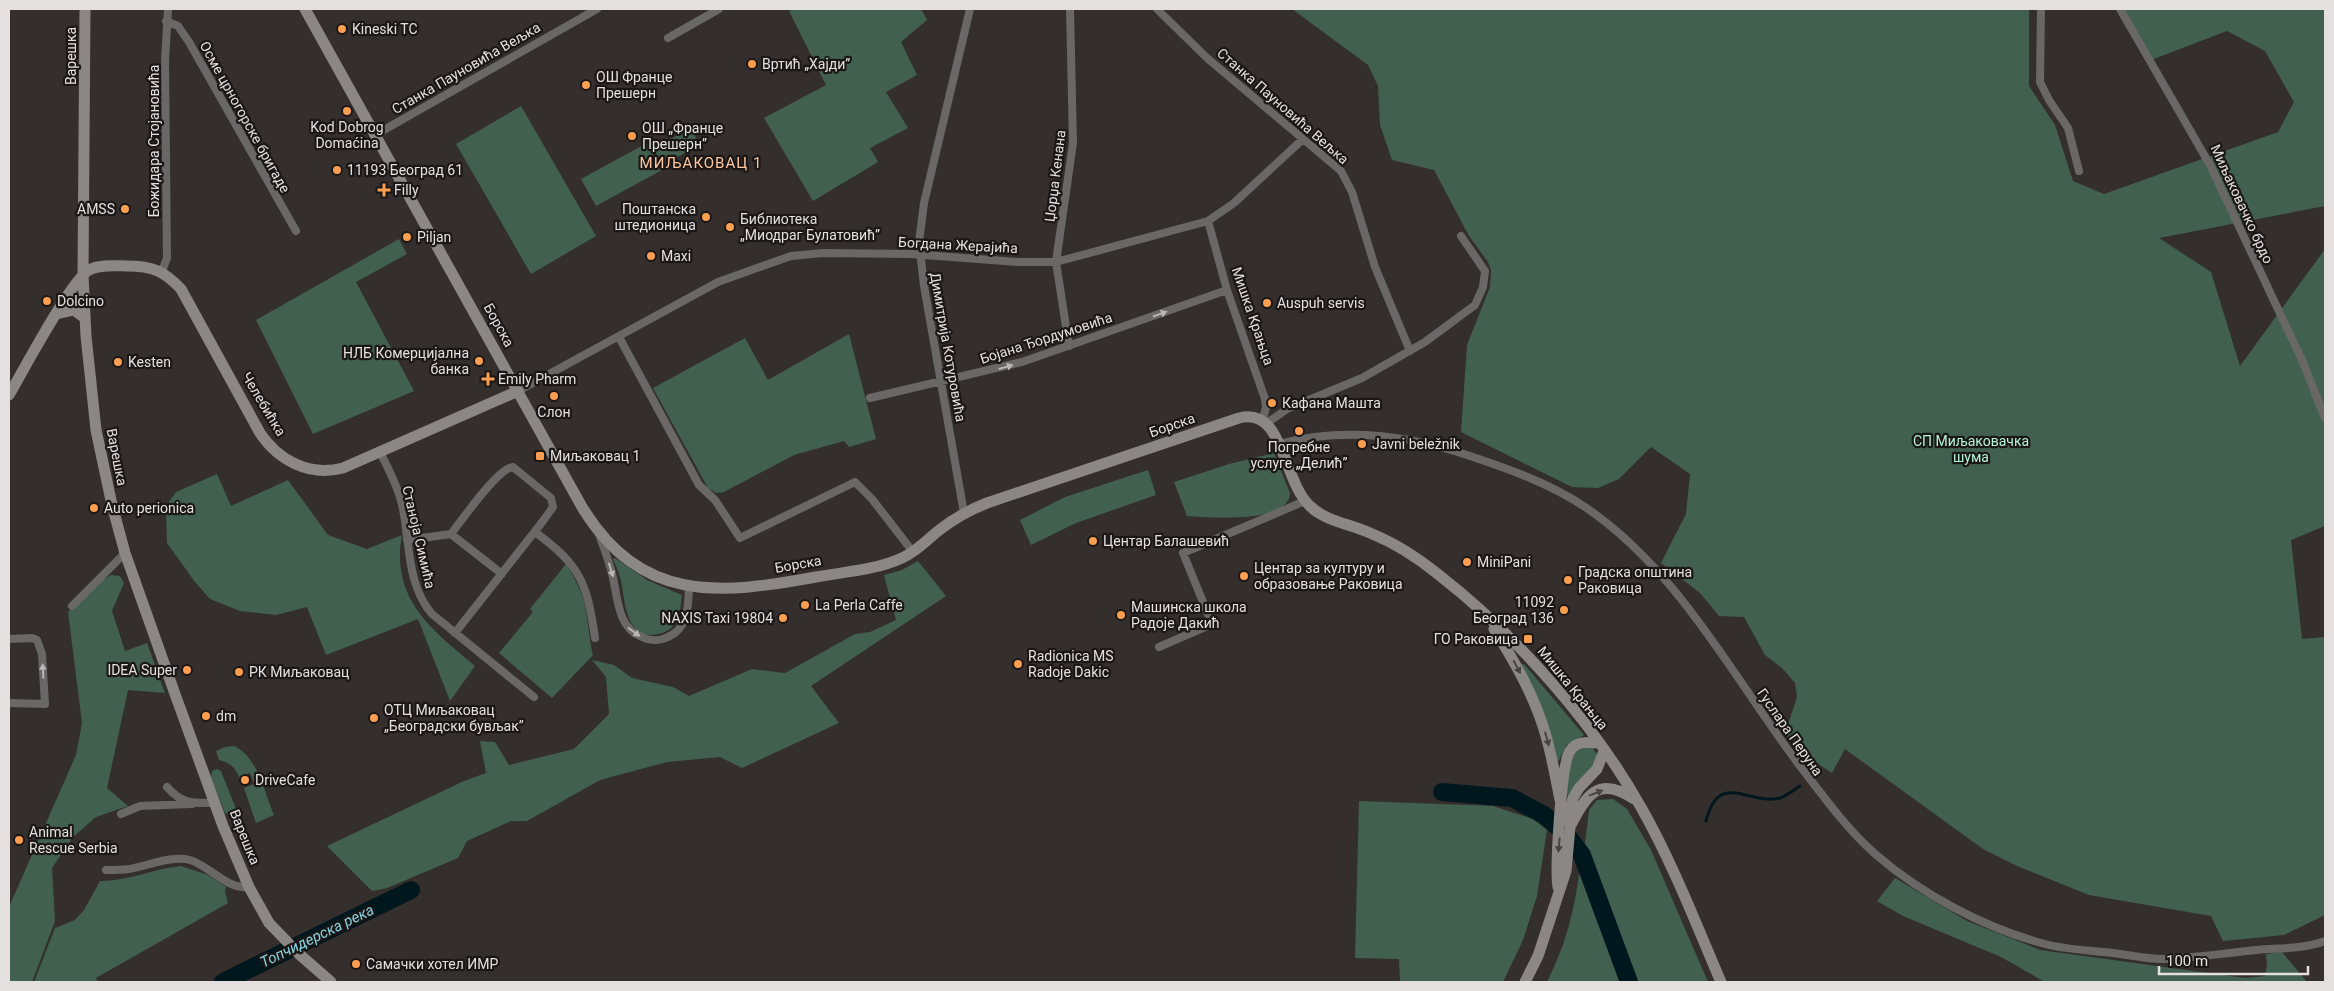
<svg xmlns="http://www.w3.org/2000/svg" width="2334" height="991" font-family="Roboto,sans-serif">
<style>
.green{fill:#416050}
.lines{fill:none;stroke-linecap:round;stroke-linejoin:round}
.stream{stroke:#00181d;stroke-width:3}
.river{stroke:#00181d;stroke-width:18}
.street{stroke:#696866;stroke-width:8}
.secondary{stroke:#8a8784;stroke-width:11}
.oneway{fill:#b9b6b5}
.oneway2{fill:#474442}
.poi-dot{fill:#fb9e50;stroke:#1a1716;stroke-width:2}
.labels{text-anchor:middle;stroke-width:4.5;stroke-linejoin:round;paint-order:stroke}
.poi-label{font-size:14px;fill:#e4e0df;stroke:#1a1716;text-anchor:start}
.street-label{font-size:14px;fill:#e4e0df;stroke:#1a1716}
.park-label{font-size:14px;fill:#b5f4d4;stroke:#1a1716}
.neighbourhood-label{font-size:15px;letter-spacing:1px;fill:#fdc8a1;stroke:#1a1716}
.water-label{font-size:15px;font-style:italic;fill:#8ad5e4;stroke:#1a1716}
</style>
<rect width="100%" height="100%" fill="#342f2d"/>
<!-- green -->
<path class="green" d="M 793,9 L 921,9 L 927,20 L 901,42 L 917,75 L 886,92 L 908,128 L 870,148 L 878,162 L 813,201 L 764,118 L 826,85 L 789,11 Z
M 1292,9 L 2029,9 L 2029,86 L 2055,125 L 2073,181 L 2104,194 L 2278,132 L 2294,102 L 2265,51 L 2227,31 L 2151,60 L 2122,9 L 2325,9 L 2325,206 L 2159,238 L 2211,272 L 2240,366 L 2325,249 L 2325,526 L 2291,540 L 2302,639 L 2325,637 L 2325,915 L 2284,935 L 2223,941 L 2211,916 L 2089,895 L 2017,866 L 1983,849 L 1845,749 L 1832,773 L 1809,758 L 1785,734 L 1797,697 L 1795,683 L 1782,668 L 1765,655 L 1744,617 L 1719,616 L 1700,593 L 1661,563 L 1686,514 L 1690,474 L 1651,447 L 1619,479 L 1598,488 L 1572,487 L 1461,432 L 1467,345 L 1490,287 L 1491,270 L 1488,262 L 1469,236 L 1434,170 L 1392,160 L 1380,125 L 1378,86 L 1368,65 Z
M 521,106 L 596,236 L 531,274 L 456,144 Z
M 691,128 L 700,145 L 662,165 L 653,148 Z
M 647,143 L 662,170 L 596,206 L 581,179 Z
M 399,239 L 407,254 L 356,282 L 414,391 L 313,434 L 256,320 Z
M 849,334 L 876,439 L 849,447 L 844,441 L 794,455 L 724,492 L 716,493 L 708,488 L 653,388 L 745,338 L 768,380 Z
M 1274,453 L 1290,493 C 1289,525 1208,517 1187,516 L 1174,482 L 1229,464 Z
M 1148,470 L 1156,495 L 1076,523 L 1031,545 L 1020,520 L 1065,497 Z
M 217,474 L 231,506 L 288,480 L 328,535 L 367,549 L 402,535 C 390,599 432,630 475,666 L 450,701 L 418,619 L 326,655 L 307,607 L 276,615 L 240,611 L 210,599 L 195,582 L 167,543 L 166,506 L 176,492 Z
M 615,558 L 647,580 L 682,595 C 680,611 680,627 662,633 C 628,644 625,606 622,585 C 620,576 617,567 613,559 Z
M 918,561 L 946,596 L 811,686 L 839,723 L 742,768 L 720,757 L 667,762 L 600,780 L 527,821 L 511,821 L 467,841 L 458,858 L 387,888 L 372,891 L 327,846 L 464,781 L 486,773 L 480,741 L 495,742 L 509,765 L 574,749 L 609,714 L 606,677 L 592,660 L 614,665 L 632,678 L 673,687 L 689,696 L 752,669 L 785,673 L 855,634 L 870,632 L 896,620 L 884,575 L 902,570 Z
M 566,564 C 575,579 584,594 586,612 C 589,626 589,640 593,655 L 552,698 L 499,653 L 533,612 L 530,609 Z
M 111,575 L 120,576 L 124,583 L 112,611 L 125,651 L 147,643 L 165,693 L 128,690 L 107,788 L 128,806 L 96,817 L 73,837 L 52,868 L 55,921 L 32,982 L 9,982 L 9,907 L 76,755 L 82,723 L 68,612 L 102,580 Z
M 1524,664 L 1584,735 L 1567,745 L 1558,762 L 1521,665 Z
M 234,746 C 258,757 264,792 274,815 L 256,823 L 244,788 L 254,784 L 250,773 L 239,777 C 235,767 230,763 219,760 L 216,751 L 225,747 Z
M 1592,747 L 1597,754 L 1595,766 L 1566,797 L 1570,760 L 1575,750 Z
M 217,769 L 221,771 L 236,809 L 232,815 L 225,813 L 211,778 L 212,771 Z
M 1613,799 L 1627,809 L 1651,850 L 1708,982 L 1633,982 L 1584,852 L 1589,810 L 1597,800 Z
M 1359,801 L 1493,806 L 1533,819 L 1547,830 L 1537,896 L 1523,940 L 1503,982 L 1400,982 L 1399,959 L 1355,958 Z
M 1581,861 L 1626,982 L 1547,982 C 1568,940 1575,906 1581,861 Z
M 181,866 L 208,875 L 226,887 L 225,891 L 228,903 L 96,978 L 98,982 L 34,982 L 55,928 L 75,920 L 84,910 L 100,881 C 128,881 153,869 181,866 Z
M 1895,878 L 1967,921 L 2040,950 L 2245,978 L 2265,976 L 2267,965 L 2266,954 L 2282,952 L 2307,982 L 2049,982 L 2043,981 L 2001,957 L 1903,916 L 1877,901 Z"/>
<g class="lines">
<!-- stream -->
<path class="stream" d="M 1706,821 C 1719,769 1750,806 1780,798 C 1786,796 1794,790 1800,786"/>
<!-- river -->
<path class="river" d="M 1442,792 L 1512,798 L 1544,815 L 1566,834 L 1582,855 L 1629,982
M 223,982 L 411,890"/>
<!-- street -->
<path class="street" d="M 1157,9 L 1207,58 L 1341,171 L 1352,192 L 1375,267 L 1410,351
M 2041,9 L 2040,82 L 2049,100 L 2068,128 L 2079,171
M 2120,9 L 2210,165 L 2302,360 L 2325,418
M 166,21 L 178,26 L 189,42 L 296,231
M 668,38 L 719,9
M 375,135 L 597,9
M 1208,221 L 1227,290 L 1265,399 L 1266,407 L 1263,419
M 162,271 L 167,258 L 165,61 L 168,9
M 619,337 L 699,485 L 715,500 L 740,538 L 855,482 L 872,499 L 913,552
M 1069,346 L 1056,262 L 1073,143 L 1070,9
M 518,391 L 718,282 L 791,256 L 823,253 L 911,254 L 1018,262 L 1056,262 L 1208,221 L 1234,203 L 1303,139
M 870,398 L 1022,362 L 1227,290
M 1267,423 L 1287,409 L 1362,378 L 1425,342 L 1475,305 L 1483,287 L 1485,271 L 1461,236
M 1279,444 C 1343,427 1408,435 1470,456 C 1509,469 1551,484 1585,507 C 1677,569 1732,675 1797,762 C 1821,793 1844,826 1874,853 C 1921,894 1984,928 2045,944 C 2067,950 2090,950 2113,953 C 2130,955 2146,959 2163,959 C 2194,958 2226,953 2257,950 C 2279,948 2304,949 2325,941
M 380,452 C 389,470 399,489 403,509 C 410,545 407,585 432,614 L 534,697
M 964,513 L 924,286 L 919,242 L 924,203 L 970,9
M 535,532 C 581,566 587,583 595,638
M 451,534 L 502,574
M 599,534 C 604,549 610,563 613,578 C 618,600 618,628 642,637 C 650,641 660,641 668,637 C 689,628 688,606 689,587
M 407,540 L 451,534 C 462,520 498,468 513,467 L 551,498 L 553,507 L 543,521 L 455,633
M 72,606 L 125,553
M 9,639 L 32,638 L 37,640 L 42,654 L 45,704 L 9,703
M 1159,647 L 1212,624 L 1183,553 L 1305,501
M 167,787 C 183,805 193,803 215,803
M 121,814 L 140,806 L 192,804
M 106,870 C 114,870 121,870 129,869 C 148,866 171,855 190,860 C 210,866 227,890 249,887"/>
<!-- secondary -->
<path class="secondary" d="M 85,9 L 83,275 L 86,336 L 96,430 L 112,505 L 125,553 L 175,694 L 223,826 L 249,887 L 269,923 L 299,954 L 331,982
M 305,9 L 582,507 C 641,603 718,595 816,577 C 844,572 876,570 902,558 C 916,552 926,541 938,531 C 953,519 969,510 987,503 L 1239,418 C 1284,406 1282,480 1310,506 C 1325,521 1350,524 1370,533 C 1395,543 1418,558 1439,575 C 1516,635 1594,723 1642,809 C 1673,864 1696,924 1721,982
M 56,314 L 74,310 L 85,318
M 9,395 C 22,373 71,280 89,270 C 100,264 116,266 127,266 C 153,266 164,271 181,289 L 260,433 C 278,460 309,477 343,468 L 518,391
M 1494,629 C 1515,662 1535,697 1546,736 C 1552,757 1556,779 1560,800
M 1571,825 C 1586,795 1599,775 1634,799
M 1558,887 C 1555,869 1561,764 1570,751 C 1576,741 1587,742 1598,743
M 1525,982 L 1538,956 L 1566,871 L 1570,827 L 1570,811 L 1573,798 L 1579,788 L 1597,769 L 1604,751"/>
</g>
<!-- one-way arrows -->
<defs><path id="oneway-solid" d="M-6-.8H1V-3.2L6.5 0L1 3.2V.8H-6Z" transform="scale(1.25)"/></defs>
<g class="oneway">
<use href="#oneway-solid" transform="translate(1160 314) rotate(-19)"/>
<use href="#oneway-solid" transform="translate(1006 367) rotate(-16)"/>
<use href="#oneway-solid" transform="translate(611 570) rotate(73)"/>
<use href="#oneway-solid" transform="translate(634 632) rotate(36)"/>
<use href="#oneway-solid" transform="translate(43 671) rotate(-93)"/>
</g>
<g class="oneway2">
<use href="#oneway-solid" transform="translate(1517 667) rotate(62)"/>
<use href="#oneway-solid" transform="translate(1547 739) rotate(75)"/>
<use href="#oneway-solid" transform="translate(1596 793) rotate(-21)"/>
<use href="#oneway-solid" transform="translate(1559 845) rotate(95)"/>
</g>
<!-- markers -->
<g class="poi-dot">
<circle cx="342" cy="29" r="5"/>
<circle cx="752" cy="64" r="5"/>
<circle cx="586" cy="85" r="5"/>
<circle cx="347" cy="111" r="5"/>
<circle cx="632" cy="136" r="5"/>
<circle cx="337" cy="170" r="5"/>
<path d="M381.5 182.5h5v5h5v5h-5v5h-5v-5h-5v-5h5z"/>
<circle cx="125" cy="209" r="5"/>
<circle cx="706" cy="217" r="5"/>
<circle cx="730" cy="227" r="5"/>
<circle cx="407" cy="237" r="5"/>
<circle cx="651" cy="256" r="5"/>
<circle cx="47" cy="301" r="5"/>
<circle cx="1267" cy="303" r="5"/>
<circle cx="479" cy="361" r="5"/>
<circle cx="118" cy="362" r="5"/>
<path d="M485.5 371.5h5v5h5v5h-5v5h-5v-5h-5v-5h5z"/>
<circle cx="554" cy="396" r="5"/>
<circle cx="1272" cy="403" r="5"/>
<circle cx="1299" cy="431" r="5"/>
<circle cx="1362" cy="444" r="5"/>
<rect x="535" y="451" width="10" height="10" rx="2.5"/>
<circle cx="94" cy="508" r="5"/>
<circle cx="1093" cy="541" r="5"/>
<circle cx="1467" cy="562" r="5"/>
<circle cx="1244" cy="576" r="5"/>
<circle cx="1568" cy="580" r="5"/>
<circle cx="805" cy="605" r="5"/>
<circle cx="1564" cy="610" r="5"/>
<circle cx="1121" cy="615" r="5"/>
<circle cx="783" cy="618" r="5"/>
<rect x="1523" y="634" width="10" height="10" rx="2.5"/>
<circle cx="1018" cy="664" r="5"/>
<circle cx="187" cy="670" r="5"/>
<circle cx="239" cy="672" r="5"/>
<circle cx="206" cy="716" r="5"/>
<circle cx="374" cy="718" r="5"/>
<circle cx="245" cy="780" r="5"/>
<circle cx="19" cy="840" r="5"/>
<circle cx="356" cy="964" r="5"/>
</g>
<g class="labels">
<!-- poi labels -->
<g class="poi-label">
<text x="352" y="34">Kineski TC</text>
<text x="762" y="69">Вртић „Хајди”</text>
<text x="596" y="82">ОШ Франце<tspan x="596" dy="16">Прешерн</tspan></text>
<text x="347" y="132" text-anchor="middle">Kod Dobrog<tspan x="347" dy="16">Domaćina</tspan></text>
<text x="642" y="133">ОШ „Франце<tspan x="642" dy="16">Прешерн”</tspan></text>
<text x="347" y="175">11193 Београд 61</text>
<text x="394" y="195">Filly</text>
<text x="115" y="214" text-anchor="end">AMSS</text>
<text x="696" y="214" text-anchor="end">Поштанска<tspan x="696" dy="16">штедионица</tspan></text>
<text x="740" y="224">Библиотека<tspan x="740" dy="16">„Миодраг Булатовић”</tspan></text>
<text x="417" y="242">Piljan</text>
<text x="661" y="261">Maxi</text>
<text x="57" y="306">Dolcino</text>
<text x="1277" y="308">Auspuh servis</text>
<text x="469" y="358" text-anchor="end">НЛБ Комерцијална<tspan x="469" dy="16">банка</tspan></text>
<text x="128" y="367">Kesten</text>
<text x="498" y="384">Emily Pharm</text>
<text x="1282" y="408">Кафана Машта</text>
<text x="554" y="417" text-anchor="middle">Слон</text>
<text x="1372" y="449">Javni beležnik</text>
<text x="1299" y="452" text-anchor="middle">Погребне<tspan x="1299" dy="16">услуге „Делић”</tspan></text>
<text x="550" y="461">Миљаковац 1</text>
<text x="104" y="513">Auto perionica</text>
<text x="1103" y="546">Центар Балашевић</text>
<text x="1477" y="567">MiniPani</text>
<text x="1254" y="573">Центар за културу и<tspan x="1254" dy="16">образовање Раковица</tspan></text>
<text x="1578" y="577">Градска општина<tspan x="1578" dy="16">Раковица</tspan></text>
<text x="1554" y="607" text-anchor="end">11092<tspan x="1554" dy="16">Београд 136</tspan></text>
<text x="815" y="610">La Perla Caffe</text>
<text x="1131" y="612">Машинска школа<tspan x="1131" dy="16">Радоје Дакић</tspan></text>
<text x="773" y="623" text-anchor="end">NAXIS Taxi 19804</text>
<text x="1518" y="644" text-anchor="end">ГО Раковица</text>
<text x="1028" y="661">Radionica MS<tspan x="1028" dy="16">Radoje Dakic</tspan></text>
<text x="177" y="675" text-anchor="end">IDEA Super</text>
<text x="249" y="677">РК Миљаковац</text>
<text x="384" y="715">ОТЦ Миљаковац<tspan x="384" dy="16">„Београдски бувљак”</tspan></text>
<text x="216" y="721">dm</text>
<text x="255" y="785">DriveCafe</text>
<text x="29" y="837">Animal<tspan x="29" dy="16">Rescue Serbia</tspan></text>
<text x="366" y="969">Самачки хотел ИМР</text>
</g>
<!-- street labels -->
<g class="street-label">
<text transform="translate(71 56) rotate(-90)" y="5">Варешка</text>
<text transform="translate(466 68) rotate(-30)" y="5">Станка Пауновића Вељка</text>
<text transform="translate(1283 106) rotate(41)" y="5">Станка Пауновића Вељка</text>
<text transform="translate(245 117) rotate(61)" y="5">Осме црногорске бригаде</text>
<text transform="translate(154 141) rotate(-90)" y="5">Божидара Стојановића</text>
<text transform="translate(1055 176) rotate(-83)" y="5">Џорџа Кенана</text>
<text transform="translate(2242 204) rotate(65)" y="5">Миљаковачко брдо</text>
<text transform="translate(958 245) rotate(3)" y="5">Богдана Жерајића</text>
<text transform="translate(1253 316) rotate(71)" y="5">Мишка Крањца</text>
<text transform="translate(499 325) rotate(61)" y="5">Борска</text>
<text transform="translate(1046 338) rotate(-18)" y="5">Бојана Ђордумовића</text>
<text transform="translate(948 347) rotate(80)" y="5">Димитрија Котуровића</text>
<text transform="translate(264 404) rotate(59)" y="5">Челебићка</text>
<text transform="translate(1172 425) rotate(-19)" y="5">Борска</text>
<text transform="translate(117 457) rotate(79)" y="5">Варешка</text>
<text transform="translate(419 537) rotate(77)" y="5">Станоја Симића</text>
<text transform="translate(798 564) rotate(-10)" y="5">Борска</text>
<text transform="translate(1573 688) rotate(51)" y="5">Мишка Крањца</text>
<text transform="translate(1790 732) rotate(55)" y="5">Гуслара Перуна</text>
<text transform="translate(245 837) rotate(68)" y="5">Варешка</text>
</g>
<!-- park labels -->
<g class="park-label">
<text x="1971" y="446">СП Миљаковачка<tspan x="1971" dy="16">шума</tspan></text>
</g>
<!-- neighbourhood labels -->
<g class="neighbourhood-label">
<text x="701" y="168">МИЉАКОВАЦ 1</text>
</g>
<!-- water labels -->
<g class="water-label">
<text transform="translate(317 936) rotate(-26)" y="5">Топчидерска река</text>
</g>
</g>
<!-- border -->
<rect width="2334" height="991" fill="none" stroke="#e4e0df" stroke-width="20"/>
<!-- scale -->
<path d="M2159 966v8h149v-8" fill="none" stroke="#e4e0df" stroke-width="2.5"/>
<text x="2166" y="966" font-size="15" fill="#e4e0df" stroke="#1a1716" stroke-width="4" paint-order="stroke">100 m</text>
</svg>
